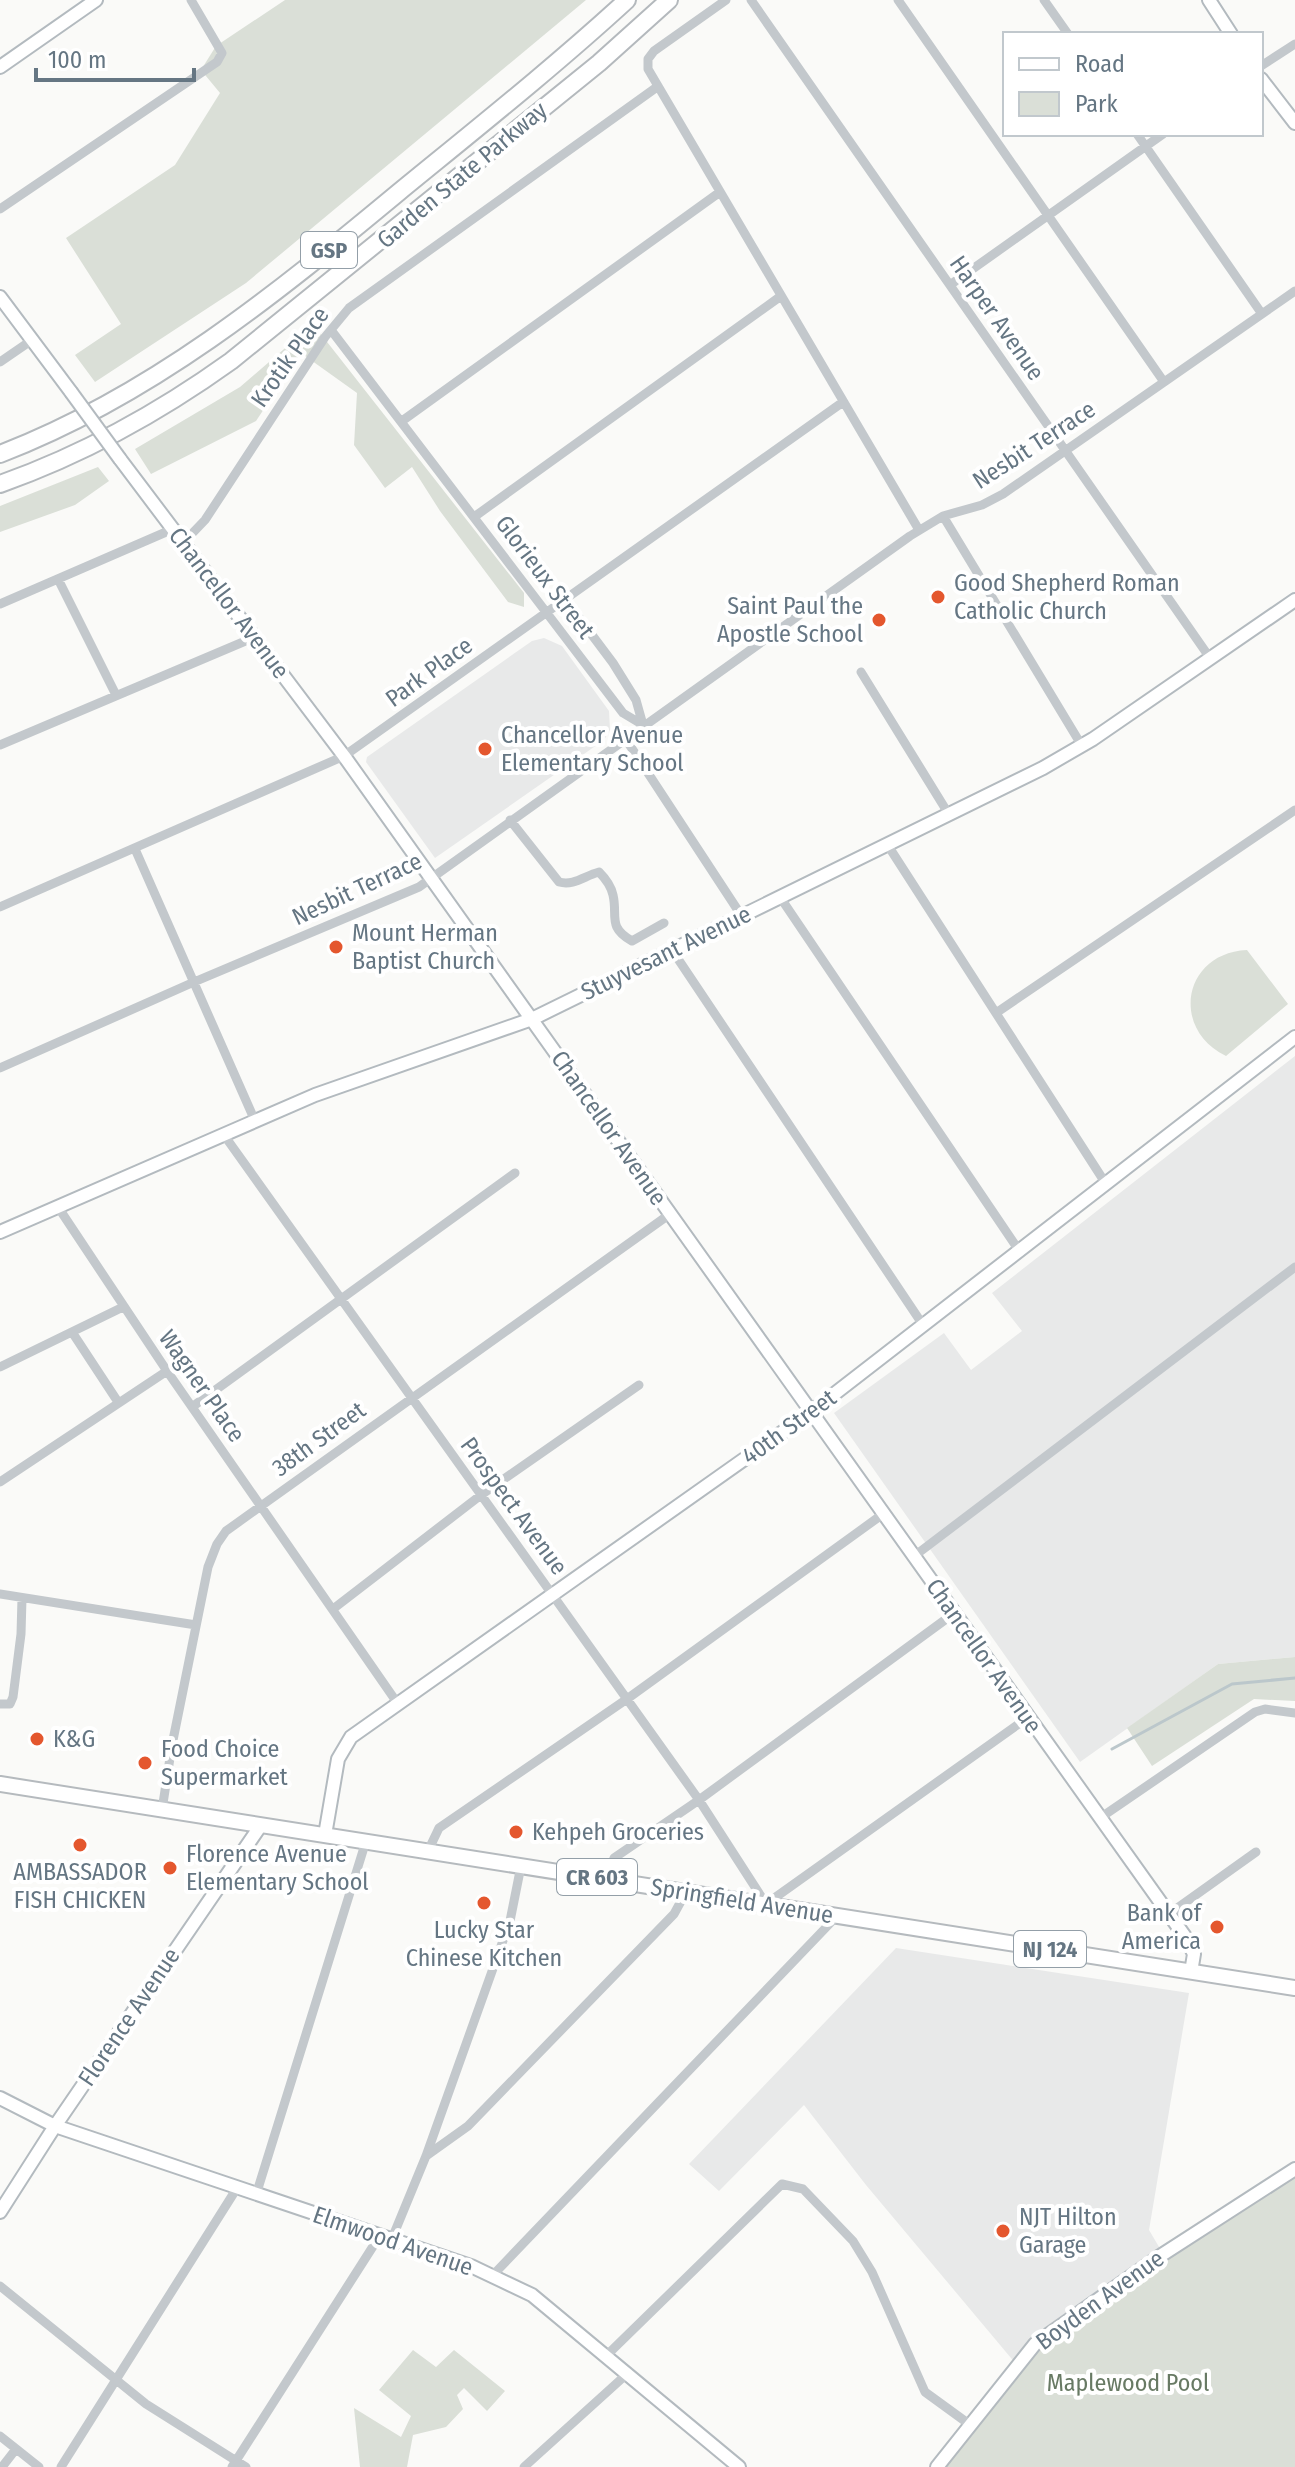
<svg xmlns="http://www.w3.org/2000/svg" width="1295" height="2467" font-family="'Fira Sans Condensed',sans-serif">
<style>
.built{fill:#e8e9e9}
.green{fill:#dadfd7}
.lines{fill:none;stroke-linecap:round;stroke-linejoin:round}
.stream{stroke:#bbc7cb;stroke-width:3}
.secondary-casing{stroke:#b3babf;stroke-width:16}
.primary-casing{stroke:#b5babe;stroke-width:18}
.highway-casing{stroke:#b4b9bd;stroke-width:20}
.street{stroke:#c3c8cc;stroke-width:9}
.secondary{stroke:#fff;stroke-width:12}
.primary{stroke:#fff;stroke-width:14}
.highway{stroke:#fff;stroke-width:16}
.secondary-bridge-casing{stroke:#b3babf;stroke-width:16;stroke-linecap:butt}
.secondary-bridge{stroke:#fff;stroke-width:12}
.poi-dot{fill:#e4572e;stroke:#fff;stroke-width:3}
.labels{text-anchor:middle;stroke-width:8;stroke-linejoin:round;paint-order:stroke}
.shield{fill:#fff;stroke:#939fa8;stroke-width:2}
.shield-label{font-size:22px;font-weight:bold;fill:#657683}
.street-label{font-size:24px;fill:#657683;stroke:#fff}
.poi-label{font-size:24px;fill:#657683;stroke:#fff;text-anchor:start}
.park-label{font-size:24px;fill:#687a64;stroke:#fff}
</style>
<rect width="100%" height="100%" fill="#fafaf8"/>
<!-- built -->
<path class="built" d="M 544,638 L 562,646 L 609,711 L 610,730 L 604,740 L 435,858 L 366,762 L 367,757 L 532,641 Z
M 1295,1056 L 1295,1657 L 1218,1664 L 1080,1762 L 834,1413 L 944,1333 L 971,1370 L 1022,1331 L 992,1293 Z
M 896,1948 L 1189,1993 L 1149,2230 L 1165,2257 L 1016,2364 L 866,2185 L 804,2105 L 719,2191 L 689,2164 Z"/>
<!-- green -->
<path class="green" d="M 285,0 L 586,0 L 246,283 L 95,382 L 75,355 L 121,324 L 66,238 L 175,165 L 220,93 L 201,70 L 216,46 Z
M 313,324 L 524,593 L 524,607 L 508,602 L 440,511 L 412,467 L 385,488 L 354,445 L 357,393 L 301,353 L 256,421 L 151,474 L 135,449 L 240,387 Z
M 98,467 L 109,481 L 75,505 L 0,532 L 0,506 Z
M 1247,950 L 1288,1004 L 1226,1056 C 1170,1029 1183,953 1247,950 Z
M 1295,1657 L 1295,1701 L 1254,1699 L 1152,1766 L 1127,1728 L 1218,1664 Z
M 1295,2171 L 1295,2467 L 935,2467 L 1016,2364 L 1165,2257 Z
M 413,2350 L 436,2367 L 454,2350 L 505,2391 L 487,2411 L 464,2388 L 457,2395 L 463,2409 L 446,2427 L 413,2435 L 407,2467 L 360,2467 L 354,2408 L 401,2437 L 411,2416 L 379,2390 Z"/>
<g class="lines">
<!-- stream -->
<path class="stream" d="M 1112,1749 L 1232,1684 L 1295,1678"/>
<defs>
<path id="secondary" d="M 1209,0 L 1231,34
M 0,67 L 96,0
M 1261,79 L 1295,123
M 0,297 L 71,392
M 120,459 L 344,756 L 1186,1938 L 1194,1954 L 1191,1972
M 0,1232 L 315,1095 L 532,1019 L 1043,768 L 1093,739 L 1295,600
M 325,1835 L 338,1759 L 351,1737 L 811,1412 L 1295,1037
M 0,2098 L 55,2126 L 471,2266 L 532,2295 L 739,2467
M 0,2212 L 55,2126 L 261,1825
M 937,2467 L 1035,2344 L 1157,2258 L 1295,2169"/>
<path id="primary" d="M 0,1784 L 1295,1988"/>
<path id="highway" d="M 0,454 C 151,396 276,294 399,192 C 476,129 554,67 627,0
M 0,484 C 82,455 160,412 231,361 L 599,63 L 669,0"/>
</defs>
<!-- secondary casing -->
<use href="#secondary" class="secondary-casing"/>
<!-- primary casing -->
<use href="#primary" class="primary-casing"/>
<!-- highway casing -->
<use href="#highway" class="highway-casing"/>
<!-- street -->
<path class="street" d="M 726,0 L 654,51 L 648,59 L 648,69 L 919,530
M 751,0 L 1210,658
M 898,0 L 1164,382
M 1044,0 L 1068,34
M 1261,66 L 1295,44
M 1137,134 L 1262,314
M 0,209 L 217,62 L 222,53 L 191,0
M 950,285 L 1163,134
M 331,330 L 623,713 L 643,725
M 0,362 L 32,340
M 402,421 L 720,192
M 943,516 L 1082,746
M 474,517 L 781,296
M 183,543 L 205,520 L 325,337 L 349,308 L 657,87
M 58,579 L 116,695
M 565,599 L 613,663 L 636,700 L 643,725
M 0,604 L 173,529
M 861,672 L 948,813
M 625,738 L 741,915
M 0,745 L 255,637
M 510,820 L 559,882 C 574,886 584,876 599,872 C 605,878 611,886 613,895 C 618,916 607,927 632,941 L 664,923
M 887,844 L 1106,1184
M 135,849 L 255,1121
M 780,897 L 1020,1252
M 0,907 L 344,756 L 843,402
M 672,950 L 923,1325
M 996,1013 L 1295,810
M 0,1068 L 194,982 L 419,887 L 910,536 L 943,516 L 982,505 L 1003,494 L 1295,291
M 224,1135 L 699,1800 L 766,1904 L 1027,1718
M 58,1207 L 167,1371 L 398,1704
M 72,1332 L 118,1402
M 0,1367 L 123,1307
M 192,1407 L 515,1173
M 0,1482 L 167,1371
M 913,1557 L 1295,1267
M 0,1594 L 196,1625
M 333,1609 L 481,1495 L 639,1385
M 0,1704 L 10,1704 L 13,1697 L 21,1634 L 22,1598
M 162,1810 L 172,1745 L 208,1567 L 217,1544 L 226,1531 L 670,1214
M 1100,1818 L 1255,1712 L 1265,1709 L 1295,1713
M 428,1851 L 439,1828 L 627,1699 L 883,1514
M 606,1879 L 614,1858 L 699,1800 L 953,1614
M 1169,1914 L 1256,1852
M 426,2156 L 468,2126 L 674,1914 L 686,1892
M 256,2195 L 366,1841
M 391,2241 L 426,2156 L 510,1921 L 521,1866
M 493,2275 L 837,1916
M 0,2286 L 146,2404 L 246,2467
M 607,2355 L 782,2184 L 803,2189 L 853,2241 L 872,2272 L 925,2392 L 969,2424
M 0,2436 L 39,2467
M 2,2467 L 16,2449
M 61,2467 L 237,2188
M 232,2467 L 379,2237
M 524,2467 L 628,2373"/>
<!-- secondary -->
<use href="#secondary" class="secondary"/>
<!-- primary -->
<use href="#primary" class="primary"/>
<!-- highway -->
<use href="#highway" class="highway"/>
<defs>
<path id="secondary-bridge" d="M 71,392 L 120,459"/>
</defs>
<!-- secondary-bridge casing -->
<use href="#secondary-bridge" class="secondary-bridge-casing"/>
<!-- secondary-bridge -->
<use href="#secondary-bridge" class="secondary-bridge"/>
</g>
<!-- markers -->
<g class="poi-dot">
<circle cx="938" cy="597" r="8"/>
<circle cx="879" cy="620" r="8"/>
<circle cx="485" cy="749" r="8"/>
<circle cx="336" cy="947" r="8"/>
<circle cx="37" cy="1739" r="8"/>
<circle cx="145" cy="1763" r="8"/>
<circle cx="516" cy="1832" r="8"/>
<circle cx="80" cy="1845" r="8"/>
<circle cx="170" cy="1868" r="8"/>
<circle cx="484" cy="1903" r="8"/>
<circle cx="1217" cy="1927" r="8"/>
<circle cx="1003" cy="2231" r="8"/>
</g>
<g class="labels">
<!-- shield labels -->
<g class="shield">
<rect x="301" y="232" width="56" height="36" rx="6"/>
<rect x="557" y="1859" width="80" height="36" rx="6"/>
<rect x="1014" y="1931" width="72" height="36" rx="6"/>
</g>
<g class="shield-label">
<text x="329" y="258">GSP</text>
<text x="597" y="1885">CR 603</text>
<text x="1050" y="1957">NJ 124</text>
</g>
<!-- street labels -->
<g class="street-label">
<text transform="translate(462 175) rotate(-40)" y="8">Garden State Parkway</text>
<text transform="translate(997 318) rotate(55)" y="8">Harper Avenue</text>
<text transform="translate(290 357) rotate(-55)" y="8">Krotik Place</text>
<text transform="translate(1034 445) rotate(-33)" y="8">Nesbit Terrace</text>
<text transform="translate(545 577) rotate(53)" y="8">Glorieux Street</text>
<text transform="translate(229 603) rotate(53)" y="8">Chancellor Avenue</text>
<text transform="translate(429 672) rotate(-36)" y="8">Park Place</text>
<text transform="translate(357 889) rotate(-25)" y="8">Nesbit Terrace</text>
<text transform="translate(666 953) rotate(-26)" y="8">Stuyvesant Avenue</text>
<text transform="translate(609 1128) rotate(55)" y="8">Chancellor Avenue</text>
<text transform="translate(202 1386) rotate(55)" y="8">Wagner Place</text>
<text transform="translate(789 1427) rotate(-36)" y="8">40th Street</text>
<text transform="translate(319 1439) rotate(-36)" y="8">38th Street</text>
<text transform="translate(514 1506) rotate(54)" y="8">Prospect Avenue</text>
<text transform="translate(984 1656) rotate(55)" y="8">Chancellor Avenue</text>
<text transform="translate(742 1901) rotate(9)" y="8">Springfield Avenue</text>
<text transform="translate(129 2017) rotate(-56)" y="8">Florence Avenue</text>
<text transform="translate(393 2241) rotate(19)" y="8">Elmwood Avenue</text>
<text transform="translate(1100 2300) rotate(-36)" y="8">Boyden Avenue</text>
</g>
<!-- poi labels -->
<g class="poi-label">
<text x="954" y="591">Good Shepherd Roman<tspan x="954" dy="28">Catholic Church</tspan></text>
<text x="863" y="614" text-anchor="end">Saint Paul the<tspan x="863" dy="28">Apostle School</tspan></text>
<text x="501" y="743">Chancellor Avenue<tspan x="501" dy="28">Elementary School</tspan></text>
<text x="352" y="941">Mount Herman<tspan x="352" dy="28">Baptist Church</tspan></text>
<text x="53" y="1747">K&amp;G</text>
<text x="161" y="1757">Food Choice<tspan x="161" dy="28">Supermarket</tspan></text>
<text x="532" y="1840">Kehpeh Groceries</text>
<text x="186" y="1862">Florence Avenue<tspan x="186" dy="28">Elementary School</tspan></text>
<text x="80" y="1880" text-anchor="middle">AMBASSADOR<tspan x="80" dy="28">FISH CHICKEN</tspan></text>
<text x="1201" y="1921" text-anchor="end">Bank of<tspan x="1201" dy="28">America</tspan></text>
<text x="484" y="1938" text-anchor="middle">Lucky Star<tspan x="484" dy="28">Chinese Kitchen</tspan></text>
<text x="1019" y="2225">NJT Hilton<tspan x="1019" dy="28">Garage</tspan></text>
</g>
<!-- park labels -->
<g class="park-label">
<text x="1128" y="2391">Maplewood Pool</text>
</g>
</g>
<!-- legend -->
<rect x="1003" y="32" width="260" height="104" fill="#ffffff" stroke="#c1c8cd" stroke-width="2"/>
<rect x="1019" y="58" width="40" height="12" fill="#ffffff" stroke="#c1c8cd" stroke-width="2"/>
<text x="1075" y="72" font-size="24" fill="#657683">Road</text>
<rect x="1019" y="92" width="40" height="24" fill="#dadfd7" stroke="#c1c8cd" stroke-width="2"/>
<text x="1075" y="112" font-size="24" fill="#657683">Park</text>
<!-- scale -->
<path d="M36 68v12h158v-12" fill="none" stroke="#657683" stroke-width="4"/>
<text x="48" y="68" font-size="24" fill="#657683" stroke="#ffffff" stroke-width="6" paint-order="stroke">100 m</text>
</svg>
